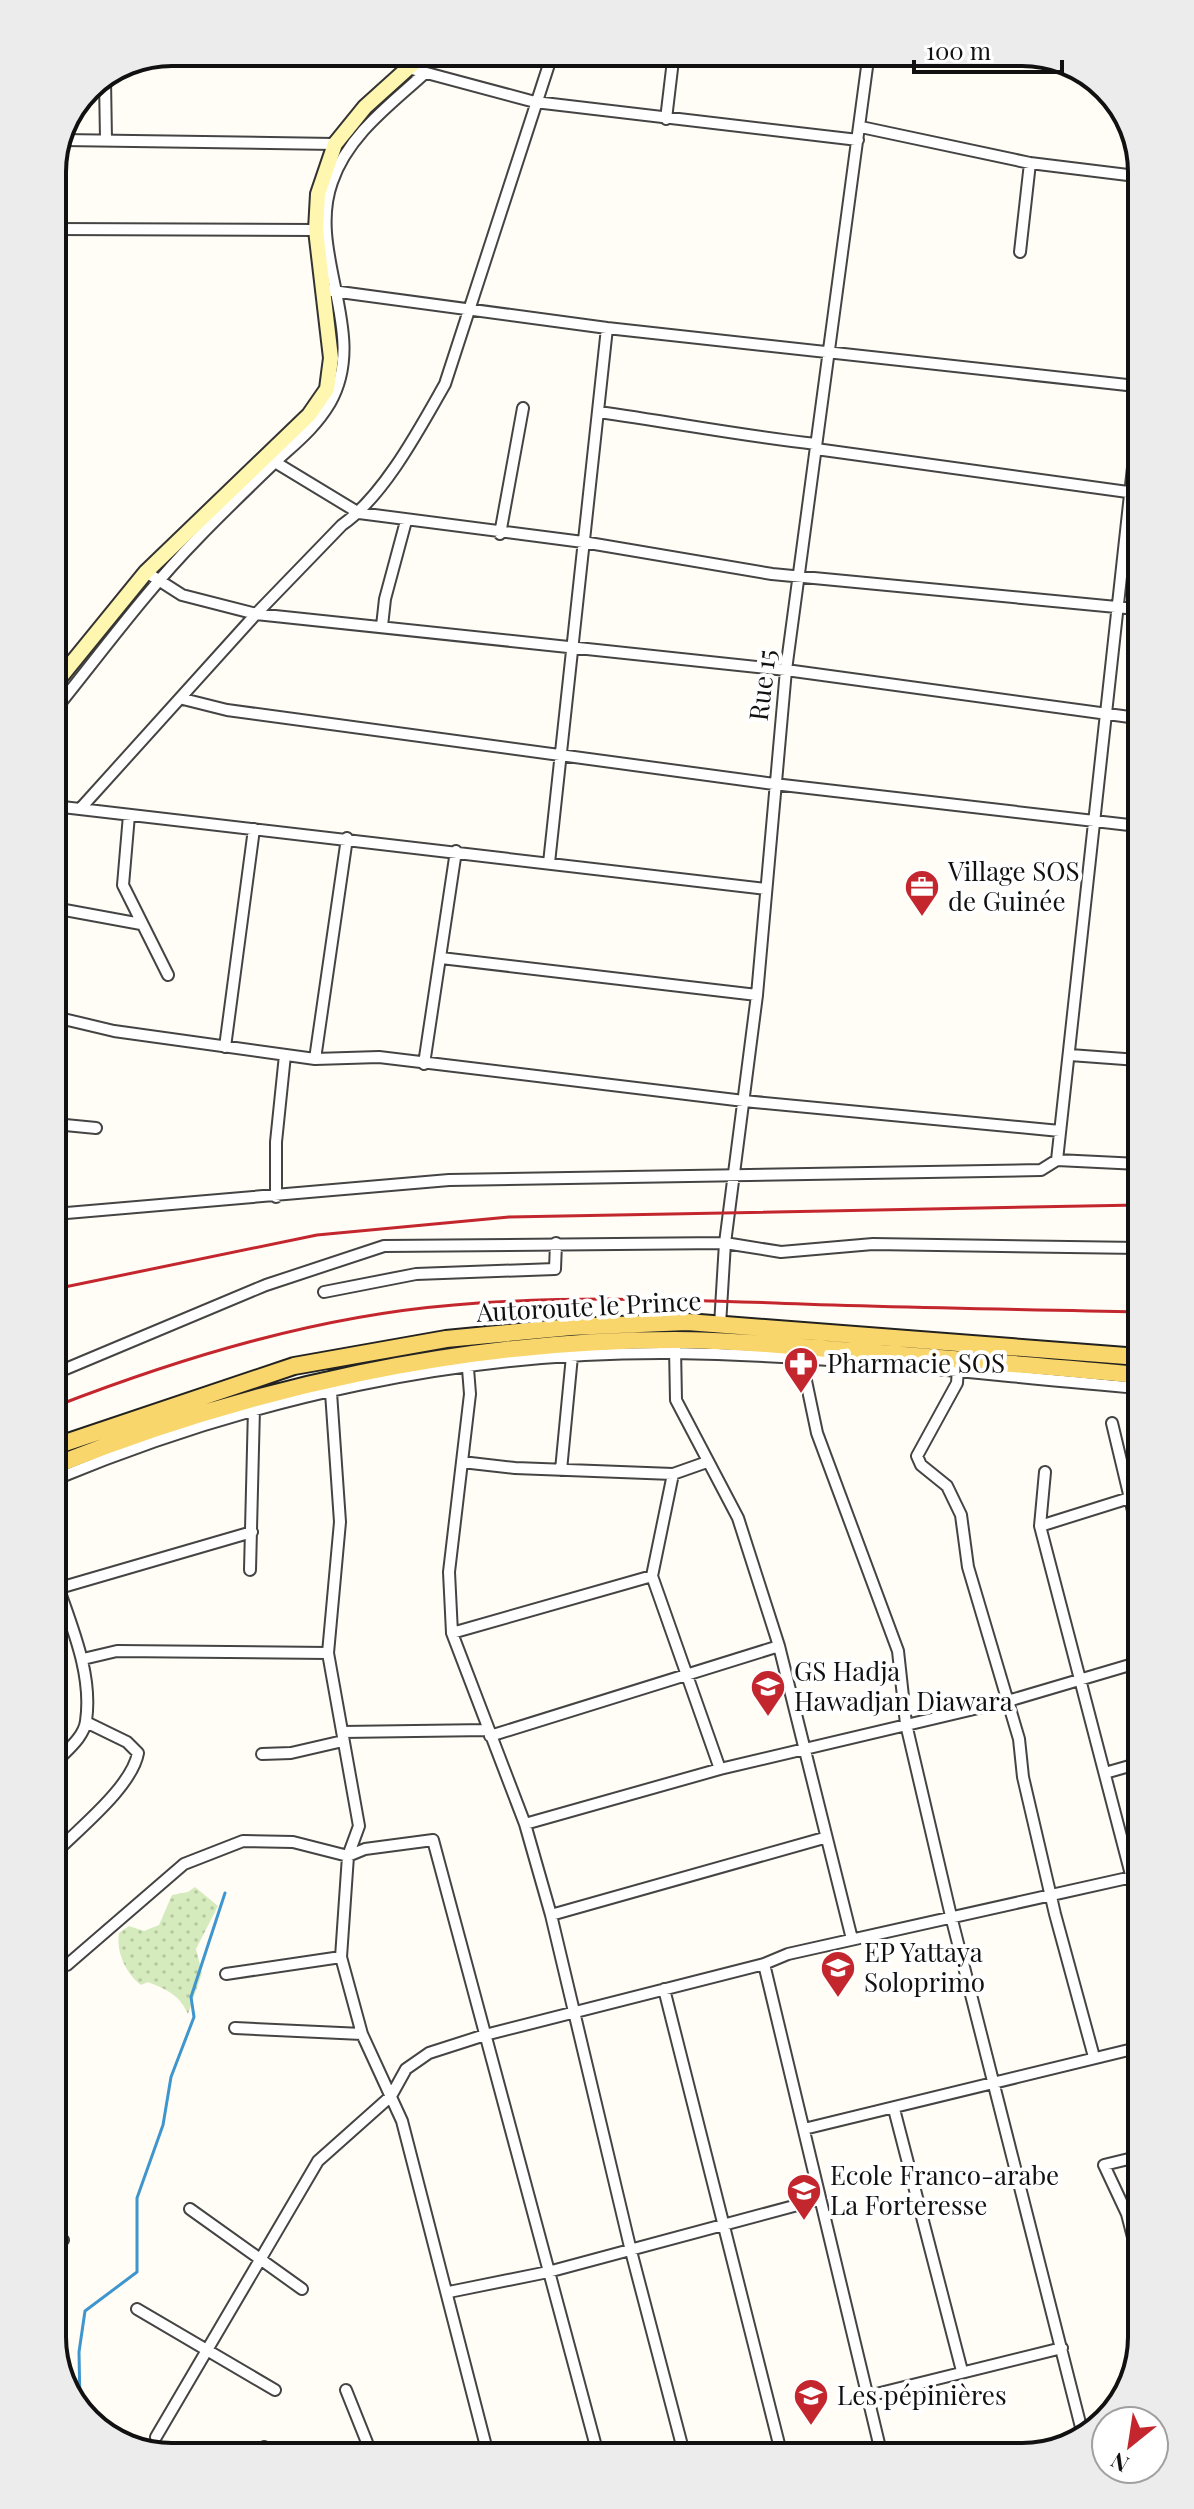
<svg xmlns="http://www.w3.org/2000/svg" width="1194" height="2509" font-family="'Playfair Display',serif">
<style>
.grass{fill:url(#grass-dots)}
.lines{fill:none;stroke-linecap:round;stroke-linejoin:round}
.stream{stroke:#3f96cf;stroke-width:3}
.street-casing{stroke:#444;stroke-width:14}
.secondary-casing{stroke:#333;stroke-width:18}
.primary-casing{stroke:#222;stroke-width:20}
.street{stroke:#fff;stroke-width:10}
.secondary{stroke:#fff6b0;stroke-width:14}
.primary{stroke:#f9d66b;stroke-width:16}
.rail{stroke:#c4262e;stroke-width:3}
.labels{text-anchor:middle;stroke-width:8;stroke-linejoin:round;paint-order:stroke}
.street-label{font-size:26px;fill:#111;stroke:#fff}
.poi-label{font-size:26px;fill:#111;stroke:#fff;text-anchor:start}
.rim{fill:none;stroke:#111;stroke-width:4}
</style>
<defs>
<pattern id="grass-dots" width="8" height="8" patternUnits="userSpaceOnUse" patternTransform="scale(2)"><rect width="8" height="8" fill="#d5ebbd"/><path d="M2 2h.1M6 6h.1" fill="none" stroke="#b6c8a1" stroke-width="1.8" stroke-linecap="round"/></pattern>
</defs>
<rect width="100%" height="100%" fill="#fffdf5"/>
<!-- grass -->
<path class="grass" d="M 195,1887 L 218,1906 L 196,1949 L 202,1973 L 188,2014 C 179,1994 167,1990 148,1982 L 141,1985 C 126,1973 116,1953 119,1933 L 129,1926 L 144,1931 L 159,1925 L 172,1895 L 188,1892 Z"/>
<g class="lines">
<!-- stream -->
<path class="stream" d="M 80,2405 L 79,2352 L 85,2311 L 137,2272 L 137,2198 L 163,2125 L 171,2077 L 194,2017 L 191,1997 L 225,1893"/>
<defs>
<path id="street" d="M 350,52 L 396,61 L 408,68 L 535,102 L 858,140
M 105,80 L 106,140
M 666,119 L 674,52
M 861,127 L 1030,163 L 1136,176
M 63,140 L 335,144
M 52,229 L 316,230
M 1020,252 L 1030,163
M 325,290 L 607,328 L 1136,386
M 598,412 C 671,422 743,436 816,444
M 816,449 L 1135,493
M 265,456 L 359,513 L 583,542 L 772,574 L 1137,609
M 500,534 L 523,408
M 146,572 L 182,595 L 256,614 L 786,670 L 1137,718
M 382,626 L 385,599 L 406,521
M 183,699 L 227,710 L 774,784 L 1138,826
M 54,711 C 101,653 146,591 198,538 C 222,513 247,489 272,465 C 293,445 314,430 330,403 C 370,333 306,254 332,182 C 348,135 390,105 425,73
M 54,806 L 766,889
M 80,809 L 256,614 L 342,525 C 384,496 420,428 445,384 L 553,52
M 129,815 L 123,885 L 168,975
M 549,863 L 607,328
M 54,908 L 141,924
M 441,958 L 757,995
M 55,1017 L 114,1031 L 315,1059 L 379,1057 L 744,1101 L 1060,1131
M 225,1047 L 254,829
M 1070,1055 L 1138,1060
M 315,1059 L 347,838
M 424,1064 L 456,851
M 55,1124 L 96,1128
M 1057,1160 L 1136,440
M 276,1197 L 276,1142 L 285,1055
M 55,1214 L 449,1180 L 1041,1170 L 1057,1160 L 1139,1164
M 324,1292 L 416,1274 L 555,1269 L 556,1243
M 720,1325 L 725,1243 L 757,995 L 786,670 L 869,52
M 675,1348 L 676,1400 L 738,1518 L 779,1646 L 852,1939
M 811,1348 L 813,1360 L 805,1376 L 817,1433 L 898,1651 L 906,1724 L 951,1916 L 1083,2435
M 467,1356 L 470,1394 L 449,1572 L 452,1633 L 525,1824 L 551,1915 L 631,2251 L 684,2453
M 958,1368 L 957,1383 L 917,1456 L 921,1465 L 947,1486 L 961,1515 L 968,1567 L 1019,1739 L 1023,1777 L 1055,1914 L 1094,2057
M 56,1373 L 266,1285 L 384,1246 L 725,1243 L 781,1252 L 873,1244 L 1139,1248
M 330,1378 L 340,1522 L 328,1653 L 359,1826 L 348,1856 L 341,1957 L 362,2034 L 402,2121 L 488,2454
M 1112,1423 L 1140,1540
M 462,1462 L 515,1468 L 673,1474 L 707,1462
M 561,1470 L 572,1356
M 1045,1472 L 1040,1526 L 1141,1913
M 673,1474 L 652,1576 L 720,1769
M 56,1479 C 250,1398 463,1351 674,1353 C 829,1355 985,1375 1139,1388
M 1040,1526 L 1139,1495
M 250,1570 L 254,1408
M 56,1581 C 71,1625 93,1674 86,1721 C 84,1737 67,1750 57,1761
M 56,1589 L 252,1532
M 452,1633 L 652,1576
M 83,1659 L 117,1651 L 328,1653
M 342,1732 L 488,1730
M 490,1736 L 779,1646
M 262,1754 L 291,1753 L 343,1741
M 1105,1773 L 1140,1763
M 525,1824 L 720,1769 L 1008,1701 L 1140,1662
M 57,1851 C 81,1827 132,1786 138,1753 L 127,1742 L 86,1722
M 551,1915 L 824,1838
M 57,1952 L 67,1965 L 184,1864 L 243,1841 L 293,1842 L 348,1856 L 365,1849 L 433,1840 L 598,2454
M 764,1964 L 881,2452
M 226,1974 L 341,1957
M 664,1989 L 781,2452
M 235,2028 L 362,2034
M 894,2109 L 962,2371
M 804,2129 L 1141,2047
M 1141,2156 L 1104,2165 L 1127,2214 L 1142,2272
M 190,2209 L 302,2289
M 58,2243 L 63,2240
M 449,2292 L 548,2272 L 820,2199
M 137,2309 L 275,2390
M 346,2390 L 372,2455
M 868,2396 L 1062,2348
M 156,2437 L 318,2161 L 391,2096 L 406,2069 L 429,2053 L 485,2035 L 764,1964 L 788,1954 L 1141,1875
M 264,2447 L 266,2456"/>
<path id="secondary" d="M 54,685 L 146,572 L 309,415 L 327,389 L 331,358 L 316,230 L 318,194 L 335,144 L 365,107 L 426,52"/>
<path id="primary" d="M 56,1446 L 294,1366 L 446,1339 L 571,1327 L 687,1322 L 1139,1357
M 56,1465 C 251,1387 464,1340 675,1340 C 735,1340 796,1347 856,1351 C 950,1359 1045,1366 1139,1375"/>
</defs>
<!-- street casing -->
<use href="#street" class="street-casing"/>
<!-- secondary casing -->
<use href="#secondary" class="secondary-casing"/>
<!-- primary casing -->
<use href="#primary" class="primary-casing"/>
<!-- street -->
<use href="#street" class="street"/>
<!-- secondary -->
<use href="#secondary" class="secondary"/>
<!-- primary -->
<use href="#primary" class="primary"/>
<!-- rail -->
<path class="rail" d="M 55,1289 L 317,1235 L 509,1217 L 1139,1205
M 56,1406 C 183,1357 318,1316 454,1305 C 561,1296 669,1299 775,1303 C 896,1308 1018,1309 1139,1312"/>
</g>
<!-- icons -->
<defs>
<symbol id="office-pin" viewBox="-11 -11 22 30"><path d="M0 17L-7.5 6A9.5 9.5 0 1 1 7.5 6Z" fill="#c4262e" stroke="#fff"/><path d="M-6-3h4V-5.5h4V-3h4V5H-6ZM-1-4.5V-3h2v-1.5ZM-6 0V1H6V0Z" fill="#fff"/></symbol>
<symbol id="pharmacy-pin" viewBox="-11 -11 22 30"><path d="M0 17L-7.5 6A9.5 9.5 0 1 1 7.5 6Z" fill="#c4262e" stroke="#fff"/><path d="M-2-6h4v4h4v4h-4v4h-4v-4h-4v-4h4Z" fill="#fff"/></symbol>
<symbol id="school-pin" viewBox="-11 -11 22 30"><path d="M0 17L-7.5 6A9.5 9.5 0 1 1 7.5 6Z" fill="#c4262e" stroke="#fff"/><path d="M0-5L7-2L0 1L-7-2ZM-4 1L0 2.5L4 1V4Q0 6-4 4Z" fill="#fff"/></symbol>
</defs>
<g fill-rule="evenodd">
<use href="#office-pin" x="902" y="867" width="40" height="54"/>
<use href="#pharmacy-pin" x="781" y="1344" width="40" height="54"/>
<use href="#school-pin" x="748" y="1667" width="40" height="54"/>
<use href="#school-pin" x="818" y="1948" width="40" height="54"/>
<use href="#school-pin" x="784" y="2171" width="40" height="54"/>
<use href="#school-pin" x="791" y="2376" width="40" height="54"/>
</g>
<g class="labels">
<!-- street labels -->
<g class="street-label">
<text transform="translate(763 685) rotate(-83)" y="9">Rue 15</text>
<text transform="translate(589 1307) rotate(-3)" y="9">Autoroute le Prince</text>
</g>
<!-- poi labels -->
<g class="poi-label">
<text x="948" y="881">Village SOS<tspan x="948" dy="30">de Guinée</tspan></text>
<text x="827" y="1373">Pharmacie SOS</text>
<text x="794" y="1681">GS Hadja<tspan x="794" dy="30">Hawadjan Diawara</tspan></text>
<text x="864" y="1962">EP Yattaya<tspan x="864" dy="30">Soloprimo</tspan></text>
<text x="830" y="2185">Ecole Franco-arabe<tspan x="830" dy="30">La Forteresse</tspan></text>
<text x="837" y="2405">Les pépinières</text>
</g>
</g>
<!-- crop -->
<path d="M0 0H1194V2509H0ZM172 66H1022A106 106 0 0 1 1128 172V2337A106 106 0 0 1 1022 2443H172A106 106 0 0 1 66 2337V172A106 106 0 0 1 172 66Z" fill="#ececec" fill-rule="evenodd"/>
<path class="rim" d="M172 66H1022A106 106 0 0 1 1128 172V2337A106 106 0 0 1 1022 2443H172A106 106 0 0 1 66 2337V172A106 106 0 0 1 172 66Z"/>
<!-- north arrow -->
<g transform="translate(1130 2445) rotate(210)"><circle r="38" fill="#ffffff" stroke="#a0a0a0" stroke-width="2"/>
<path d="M0-6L14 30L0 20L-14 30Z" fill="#c4262e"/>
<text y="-12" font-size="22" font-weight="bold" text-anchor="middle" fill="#111111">N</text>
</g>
<!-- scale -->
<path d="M914 60v12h148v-12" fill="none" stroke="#111111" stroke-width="4"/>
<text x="926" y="60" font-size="24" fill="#111111" stroke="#ffffff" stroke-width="6" paint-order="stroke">100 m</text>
</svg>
